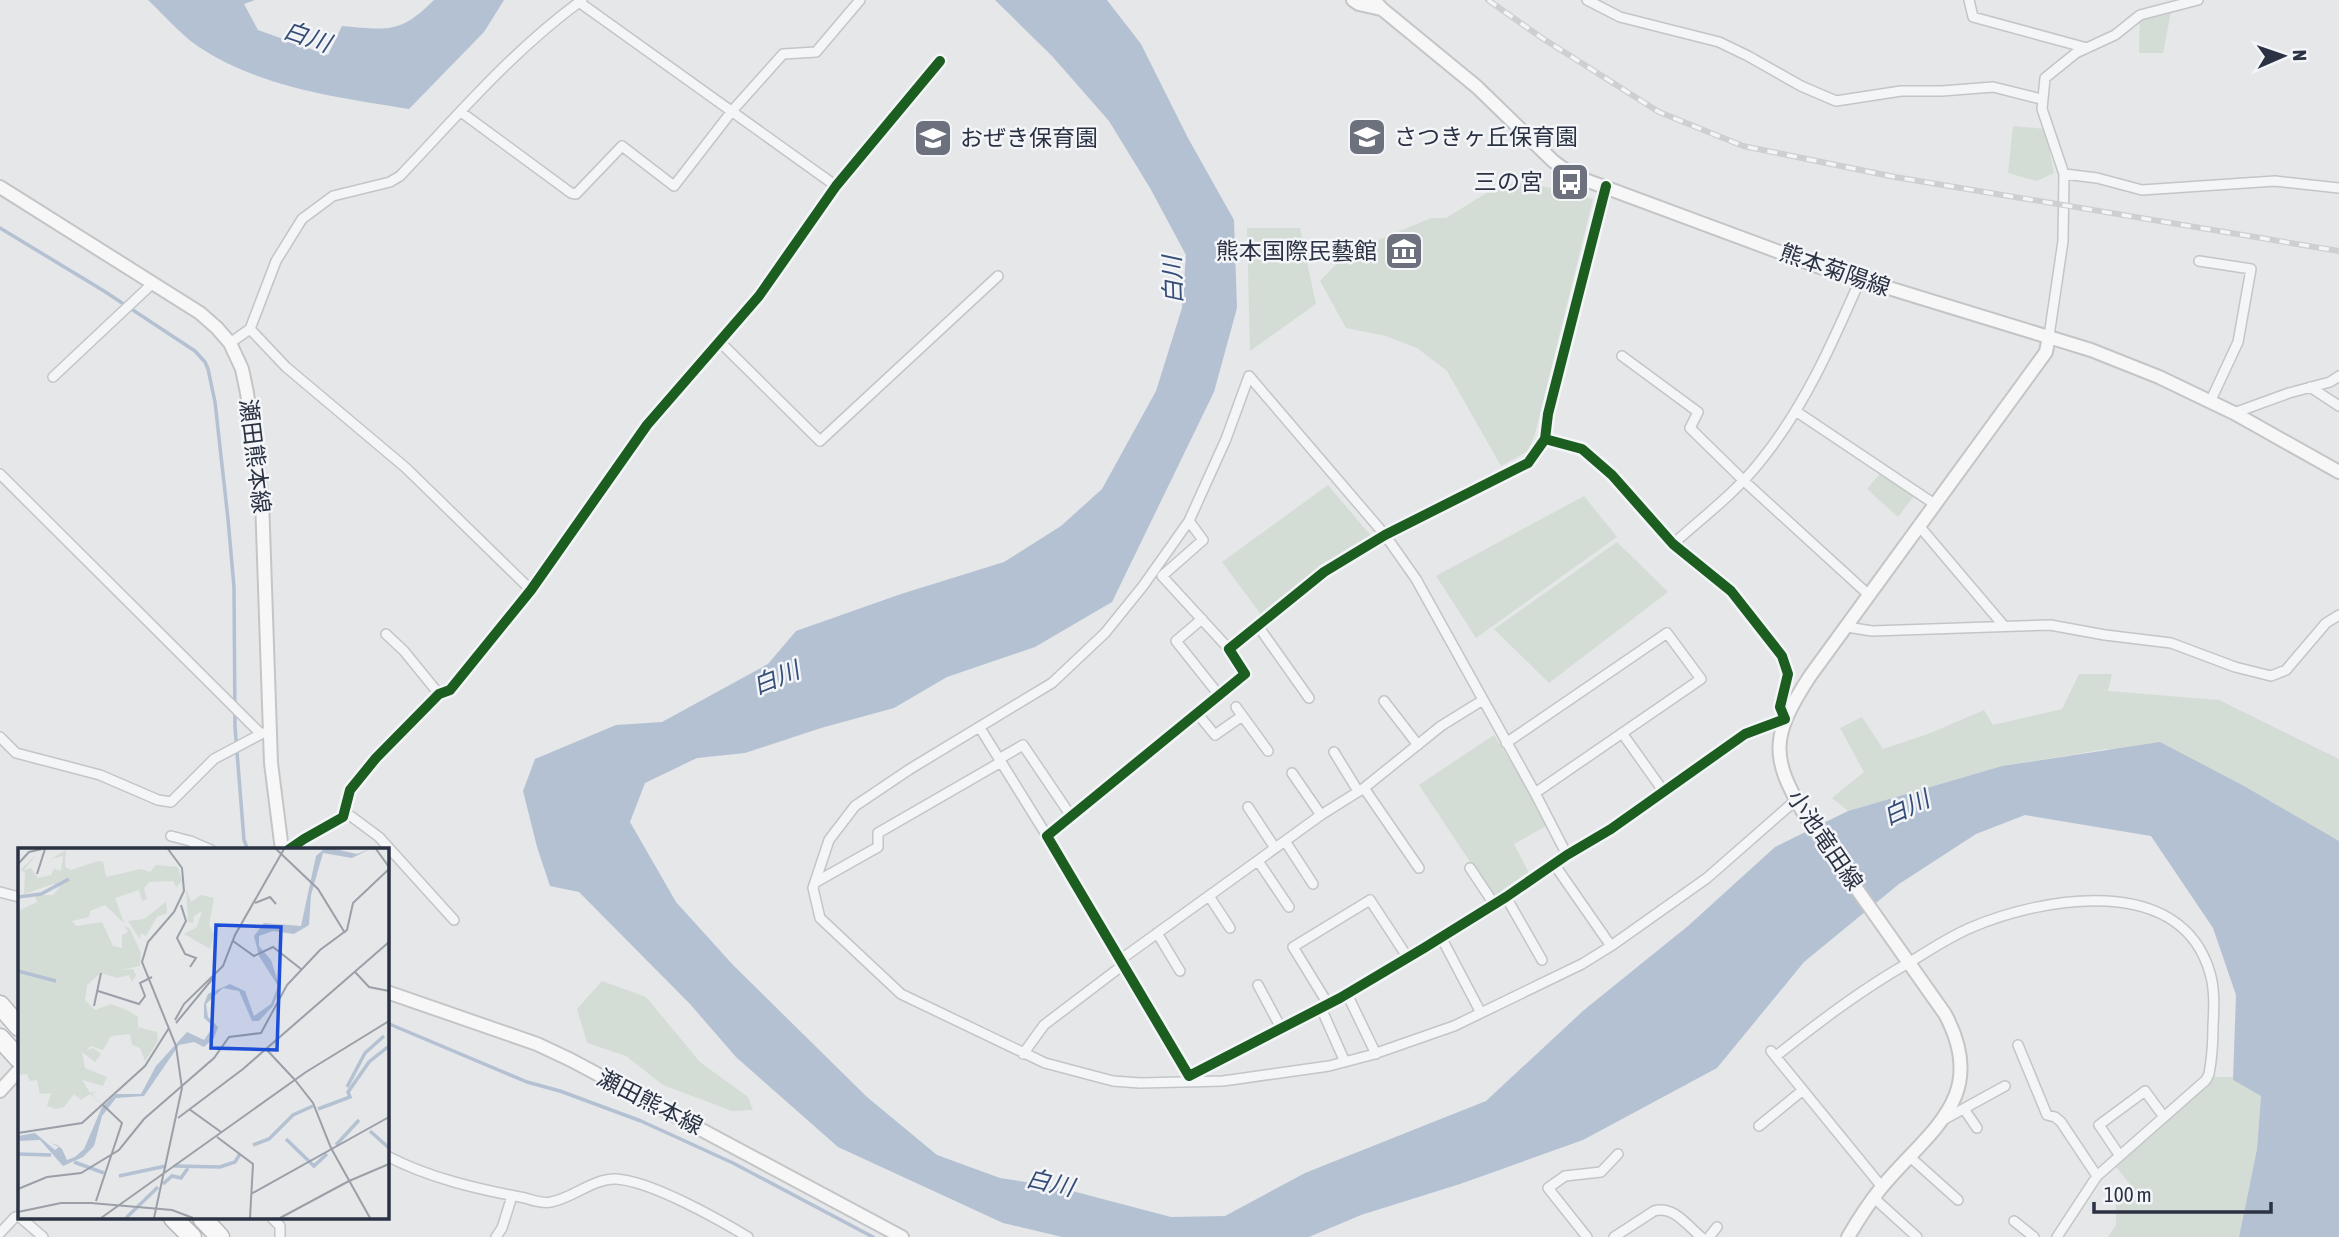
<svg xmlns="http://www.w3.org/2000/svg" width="2339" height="1237" font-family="'Asap Condensed','Noto Sans JP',sans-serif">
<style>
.green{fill:#d4ddd5}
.water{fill:#b4c1d3}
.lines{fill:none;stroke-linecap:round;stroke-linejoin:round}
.stream{stroke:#b4c1d3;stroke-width:3.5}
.street-casing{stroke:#c3c5c7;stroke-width:12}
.secondary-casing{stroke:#c3c5c7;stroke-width:16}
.highway-casing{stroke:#b7babe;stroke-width:21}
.street{stroke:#f4f5f6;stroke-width:9}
.secondary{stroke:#f7f7f8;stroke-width:12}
.highway{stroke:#f7f7f8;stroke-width:18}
.rail-casing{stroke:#cecfd1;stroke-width:6}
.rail{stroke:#f3f5f8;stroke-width:3.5;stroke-dasharray:10;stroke-linecap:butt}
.cycleway-casing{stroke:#f3f5f8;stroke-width:15}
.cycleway{stroke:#1b5e20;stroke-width:10}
.labels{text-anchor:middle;stroke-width:5;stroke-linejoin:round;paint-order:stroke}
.poi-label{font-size:23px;fill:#2b3243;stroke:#f3f5f8;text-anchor:start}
.street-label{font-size:23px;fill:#2b3243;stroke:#f3f5f8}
.water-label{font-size:24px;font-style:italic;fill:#354e77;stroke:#f3f5f8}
.inset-river{fill:none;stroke:#b4c1d3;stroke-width:3.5}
.inset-road{fill:none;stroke:#9b9fa7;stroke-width:2}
.view{fill:#1d4ed8;fill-opacity:0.15;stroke:#1d4ed8;stroke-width:3.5}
.inset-edge{fill:none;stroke:#2b3243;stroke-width:3.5}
</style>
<rect width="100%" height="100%" fill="#e5e7e9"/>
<!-- green -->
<path class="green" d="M 2172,7 L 2163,53 L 2139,53 L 2140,15 Z
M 2013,126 L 2045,129 L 2054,173 L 2037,181 L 2008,173 Z
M 1530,183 L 1593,199 L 1535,434 L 1528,451 L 1501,466 L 1447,371 L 1417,348 L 1386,336 L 1346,328 L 1320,281 L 1347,253 L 1431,218 L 1446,218 L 1501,184 Z
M 1247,228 L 1300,228 L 1316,304 L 1250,351 Z
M 1882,471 L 1914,496 L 1898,517 L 1867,489 Z
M 1328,485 L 1372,537 L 1262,616 L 1222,562 Z
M 1584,496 L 1617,537 L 1476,638 L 1436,576 Z
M 1617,542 L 1668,592 L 1549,683 L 1494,629 Z
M 2079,674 L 2112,674 L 2108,691 L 2219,700 L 2339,759 L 2339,841 L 2311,826 L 2107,749 L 2002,766 L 1848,811 L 1832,798 L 1864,772 L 1840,728 L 1862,717 L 1883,749 L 1928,734 L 1984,710 L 1993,725 L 2062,709 Z
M 1494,735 L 1522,780 L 1546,826 L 1514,844 L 1530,875 L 1494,898 L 1419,785 Z
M 602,981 L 646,997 L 700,1062 L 748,1097 L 753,1110 L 732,1111 L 663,1085 L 626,1056 L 587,1043 L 577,1009 Z
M 2215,1077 L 2233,1077 L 2233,1080 L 2261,1096 L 2257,1149 L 2239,1237 L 2108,1237 L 2116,1225 L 2116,1202 L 2123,1200 L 2121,1196 L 2131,1186 L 2114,1164 L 2180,1105 L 2189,1102 Z"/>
<!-- water -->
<path class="water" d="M 148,0 L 255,0 L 244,4 L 258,30 L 328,55 L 342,26 C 388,30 400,34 434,0 L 504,0 L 484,32 L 409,109 C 337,97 261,88 199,47 C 181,35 164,15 148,0 Z
M 995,0 L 1107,0 L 1141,44 L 1188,138 L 1234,220 L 1237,308 L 1214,392 L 1112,602 L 1035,647 L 947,677 L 894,708 L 821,728 L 745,753 L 697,758 L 645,783 L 630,822 L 676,902 L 733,965 L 867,1097 L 937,1155 L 1000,1178 L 1057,1187 L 1171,1217 L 1225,1216 L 1305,1173 L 1486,1101 L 1584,1010 L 1688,926 L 1775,847 L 1848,811 L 2002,766 L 2160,742 L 2244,786 L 2339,841 L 2339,1237 L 2239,1237 L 2257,1149 L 2261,1096 L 2233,1080 L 2236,995 L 2213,928 L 2151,836 L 2025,815 L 1976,834 L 1899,884 L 1804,962 L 1717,1068 L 1583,1140 L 1460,1184 L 1361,1215 L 1309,1237 L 1062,1237 L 1003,1223 L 838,1147 L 736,1057 L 690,1004 L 579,892 L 550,886 L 537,847 L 523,791 L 535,759 L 616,725 L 662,722 L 768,664 L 796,631 L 901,594 L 1004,562 L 1061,526 L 1102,489 L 1156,391 L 1182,308 L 1186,255 L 1150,188 L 1109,121 L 1052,56 Z"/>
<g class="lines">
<!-- stream -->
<path class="stream" d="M 0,228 L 104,291 L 195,351 L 205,362 L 208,369 L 215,402 L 228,519 L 234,587 L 235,727 L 244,840 L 248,850
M 387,1023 L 527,1082 L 560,1091 L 641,1121 L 733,1163 L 873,1237"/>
<defs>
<path id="street" d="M 1587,0 L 1620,17 L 1719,42 L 1748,56 L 1801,86 L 1836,101 L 1901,91 L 1942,91 L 1993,87 L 2041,99
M 1969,0 L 1973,17 L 2087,48
M 579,2 L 836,186
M 461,112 L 571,193 L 576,194 L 622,146 L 674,186 L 732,111 L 783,54 L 816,52 L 860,0
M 2064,174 L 2097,178 L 2142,190 L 2275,181 L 2339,188
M 2199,261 L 2251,269 L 2238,342 L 2210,402
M 250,329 L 286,367 L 406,468 L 531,590
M 2049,336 L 2063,241 L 2064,174 L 2042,109 L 2045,78 L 2076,53 L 2115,35 L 2140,15 L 2198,0
M 719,341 L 820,441 L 998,276
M 230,343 L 250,329 L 276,261 L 302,219 L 333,196 L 390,182 L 400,176 C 458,115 513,50 582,0
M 1622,356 L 1698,412 L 1690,428 L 1743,480 L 1870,596
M 1249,376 L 1226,439 L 1189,521 L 1143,586 L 1105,633 L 1052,683 L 910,769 L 855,806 L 829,840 L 813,888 L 820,918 L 901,994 L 1045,1063 L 1113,1081 L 1140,1083 L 1223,1081 L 1329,1066 L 1371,1055 L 1454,1026 L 1582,964 L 1611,946 L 1707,878 L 1796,800
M 1249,376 L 1385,535 L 1416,579 L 1535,793 L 1567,855
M 53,377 L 153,283
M 2310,387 L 2339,406
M 1797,412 L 1936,505
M 2234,413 L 2289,393 L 2330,382 L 2339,376
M 1545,439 L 1582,449 L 1612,475 L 1673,544 L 1731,591 L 1782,656 L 1788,674 L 1780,707 L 1785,719 L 1745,734 L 1611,829 L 1567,855 L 1506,897 L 1424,948 L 1340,998 L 1189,1076 L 1047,836 L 1245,674 L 1229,649 L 1324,572 L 1385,535 L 1528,463 L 1545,439 L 1548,414 L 1606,186
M 0,474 L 260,733
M 1189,521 L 1203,540 L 1162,576 L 1229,649
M 1920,527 L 2004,626
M 1673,544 C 1702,518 1735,493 1759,463 C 1804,408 1832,344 1860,280
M 1202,619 L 1176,641 L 1219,695
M 1258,626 L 1309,698
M 1847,627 L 1872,631 L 2050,625 L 2105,635 L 2171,643 L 2235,667 L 2271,676 L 2286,670 L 2326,623 L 2339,615
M 386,634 L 404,651 L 439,694
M 1384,701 L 1418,745
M 1236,707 L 1268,751
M 1197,713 L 1215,735 L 1242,716
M 980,728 L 1047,836
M 1622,733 L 1664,792
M 0,737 L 16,753 L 100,775 L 158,800 L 171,802 L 214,759 L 263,733
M 1506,743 L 1667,633 L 1701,679 L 1535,793
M 1334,752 L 1358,791
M 999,759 L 1023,745 L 1071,816
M 1292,773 L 1321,815
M 1364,788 L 1419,868
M 1248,807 L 1275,848
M 344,811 L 379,837 L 454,920
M 171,836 L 190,841 L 211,850
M 1285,841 L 1313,884
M 288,850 L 304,839 L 343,817 L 350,790 L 376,758 L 439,694 L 450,690 L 531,590 L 647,425 L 759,296 L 836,186 L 940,61
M 1258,861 L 1289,907
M 1554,864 L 1611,946
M 1470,868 L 1494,904
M 816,882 L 878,847 L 878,833 L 1001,762
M 0,892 L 19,897
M 1209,896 L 1230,928
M 1506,897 L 1542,960
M 1157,933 L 1180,971
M 1441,937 L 1481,1013
M 1120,960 L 1321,815 L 1364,788 L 1441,726 L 1483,700
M 1258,985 L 1281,1028
M 1347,994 L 1376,1054
M 1328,1004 L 1293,947 L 1370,900 L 1408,958
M 1321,1008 L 1345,1062
M 2018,1045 L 2047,1115 L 2055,1117 L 2061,1122 L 2097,1176 L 2057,1237
M 1771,1051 L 1882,1187
M 1023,1054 L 1044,1025 L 1123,965
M 1776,1056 C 1819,1022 1862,989 1910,962 C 1930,950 1949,937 1970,928 C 2042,897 2181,872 2210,973 C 2215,990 2214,1009 2213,1026 C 2213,1042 2212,1058 2209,1074 L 2206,1080 L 2097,1176
M 1964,1109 L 1977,1128
M 1943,1120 L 2005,1086
M 1759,1126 L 1803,1090
M 387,1156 C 429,1178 477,1189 525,1198 C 532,1200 543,1204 551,1202 C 573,1198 594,1178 616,1179 C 651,1181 718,1219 748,1237
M 2120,1156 L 2099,1125 L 2145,1091 L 2164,1117
M 1910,1157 L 1958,1200
M 1874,1198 L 1917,1237
M 21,1218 L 43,1237
M 272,1218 L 280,1226 L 280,1237
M 2014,1221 L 2034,1237
M 0,1233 L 15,1217 L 19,1216
M 496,1237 L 502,1228 L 512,1196
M 1587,1237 L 1548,1188 L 1565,1176 L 1601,1172 L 1618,1154
M 1614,1237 L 1654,1211 C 1673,1205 1687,1225 1701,1237
M 1709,1237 L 1717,1227"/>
<path id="secondary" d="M 1353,0 L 1359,4 L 1381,9
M 1374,0 L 1382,9 L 1477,87 L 1553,161 L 1572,175 L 1817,266 L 2091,350 L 2159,377 L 2234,413 L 2339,472
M 0,187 L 200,313 L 217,328 L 230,343 L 242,369 L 247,393 L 262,499 L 271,763 L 282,850
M 387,992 L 537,1044 L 571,1060 L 902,1237
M 0,1091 L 19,1070
M 1848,1237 C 1858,1220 1869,1203 1881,1188 C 1929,1130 1990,1098 1945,1014 L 1806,817 C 1769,756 1771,736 1810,676 L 2046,352 L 2049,336"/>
<path id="highway" d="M 0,1005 L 19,1027
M 0,1038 L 19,1059
M 173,1218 L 192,1237
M 202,1218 L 220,1237"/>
</defs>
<!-- street casing -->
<use href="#street" class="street-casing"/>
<!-- secondary casing -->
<use href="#secondary" class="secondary-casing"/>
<!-- highway casing -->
<use href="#highway" class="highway-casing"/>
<!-- street -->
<use href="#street" class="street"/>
<!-- secondary -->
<use href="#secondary" class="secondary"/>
<!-- highway -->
<use href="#highway" class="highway"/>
<defs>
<path id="rail" d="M 1488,0 L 1542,38 L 1659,112 L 1743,146 L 1895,177 L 2339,251"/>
</defs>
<!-- rail casing -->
<use href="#rail" class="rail-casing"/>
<!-- rail -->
<use href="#rail" class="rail"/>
<defs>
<path id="cycleway" d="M 1545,439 L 1582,449 L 1612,475 L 1673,544 L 1731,591 L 1782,656 L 1788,674 L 1780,707 L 1785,719 L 1745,734 L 1611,829 L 1567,855 L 1506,897 L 1424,948 L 1340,998 L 1189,1076 L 1047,836 L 1245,674 L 1229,649 L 1324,572 L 1385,535 L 1528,463 L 1545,439 L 1548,414 L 1606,186
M 288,850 L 304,839 L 343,817 L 350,790 L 376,758 L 439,694 L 450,690 L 531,590 L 647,425 L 759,296 L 836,186 L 940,61"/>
</defs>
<!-- cycleway casing -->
<use href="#cycleway" class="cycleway-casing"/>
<!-- cycleway -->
<use href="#cycleway" class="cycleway"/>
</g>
<!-- icons -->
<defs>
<symbol id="school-square" viewBox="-11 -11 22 22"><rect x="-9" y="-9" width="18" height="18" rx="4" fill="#6c717d" stroke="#f3f5f8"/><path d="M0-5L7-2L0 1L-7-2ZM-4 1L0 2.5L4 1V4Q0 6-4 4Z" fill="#fff"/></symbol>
<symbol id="bus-square" viewBox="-11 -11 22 22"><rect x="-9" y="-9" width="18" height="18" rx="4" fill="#6c717d" stroke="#f3f5f8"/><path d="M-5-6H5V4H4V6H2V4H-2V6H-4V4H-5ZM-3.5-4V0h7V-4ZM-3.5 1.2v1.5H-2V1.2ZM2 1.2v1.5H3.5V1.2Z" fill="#fff"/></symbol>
<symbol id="museum-square" viewBox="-11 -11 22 22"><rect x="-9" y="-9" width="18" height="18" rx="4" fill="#6c717d" stroke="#f3f5f8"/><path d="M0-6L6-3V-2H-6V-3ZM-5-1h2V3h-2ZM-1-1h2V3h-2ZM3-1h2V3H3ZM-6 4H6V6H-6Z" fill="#fff"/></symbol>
</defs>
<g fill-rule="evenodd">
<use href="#school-square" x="1345" y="115" width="44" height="44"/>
<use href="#school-square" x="911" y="116" width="44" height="44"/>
<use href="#bus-square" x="1548" y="160" width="44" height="44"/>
<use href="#museum-square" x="1382" y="229" width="44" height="44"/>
</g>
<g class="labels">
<!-- poi labels -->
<g class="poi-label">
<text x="1394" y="145">さつきヶ丘保育園</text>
<text x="960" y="146">おぜき保育園</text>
<text x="1543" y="190" text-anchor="end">三の宮</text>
<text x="1377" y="259" text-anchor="end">熊本国際民藝館</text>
</g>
<!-- street labels -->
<g class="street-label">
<text transform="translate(1835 270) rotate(19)" y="8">熊本菊陽線</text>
<text transform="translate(255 456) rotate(83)" y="8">瀬田熊本線</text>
<text transform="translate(1825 840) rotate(56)" y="8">小池竜田線</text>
<text transform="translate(650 1102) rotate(27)" y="8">瀬田熊本線</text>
</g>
<!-- water labels -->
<g class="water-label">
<text transform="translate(307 37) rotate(19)" y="8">白川</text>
<text transform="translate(1173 280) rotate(-92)" y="8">白川</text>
<text transform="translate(776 678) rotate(-22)" y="8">白川</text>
<text transform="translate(1906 808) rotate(-25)" y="8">白川</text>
<text transform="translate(1050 1183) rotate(13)" y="8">白川</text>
</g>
</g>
<!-- overview -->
<g transform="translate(18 848)">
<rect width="371" height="371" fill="#e5e7e9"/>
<path d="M 48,2 L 47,19 L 53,22 L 80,13 L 85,14 L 88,29 L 123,21 L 132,24 L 138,17 L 160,19 L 164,33 L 158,39 L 155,33 L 131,34 L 126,40 L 129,51 L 124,53 L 121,42 L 97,50 L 106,75 L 87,57 L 72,63 L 71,69 L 54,73 L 58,78 L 84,74 L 95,98 L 104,100 L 104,87 L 110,84 L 106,77 L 112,81 L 123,105 L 122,118 L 103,122 L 115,121 L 118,127 L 114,134 L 111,127 L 99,130 L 83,125 L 69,137 L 67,152 L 77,162 L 93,156 L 111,163 L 120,169 L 120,179 L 139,184 L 140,193 L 127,213 L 122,200 L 114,197 L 112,186 L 93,188 L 85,202 L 73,198 L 68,203 L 75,200 L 83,206 L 77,214 L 64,204 L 67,220 L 89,229 L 85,238 L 64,232 L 72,245 L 80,243 L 74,246 L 83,256 L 72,246 L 63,252 L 56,246 L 46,259 L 38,261 L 29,258 L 33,245 L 22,246 L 19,232 L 12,233 L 9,226 L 0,227 L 0,63 L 19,54 L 17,47 L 35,47 L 42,39 L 35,36 L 6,46 L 7,24 L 2,22 L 18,7 L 6,22 L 13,20 L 20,30 L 33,27 L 36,21 L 43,23 L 45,8 L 33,11 ZM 168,40 L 173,54 L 183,47 L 196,50 L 191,77 L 196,86 L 192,101 L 166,86 L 179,79 L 184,63 L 176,68 L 175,75 L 170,74 ZM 148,54 L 149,65 L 139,69 L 128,88 L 123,85 L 122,91 L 110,73 L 126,71 Z" fill="#d4ddd5"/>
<path d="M 317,1 L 339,6 L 352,1 L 334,10 L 305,5 L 293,47 L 291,77 L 276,86 L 255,83 L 241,88 L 241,98 L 253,112 L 262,140 L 255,158 L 241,173 L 234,173 L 221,143 L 205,140 L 188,156 L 190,169 L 200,179 L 196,190 L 186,199 L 176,194 L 161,197 L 126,248 L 98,250 L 84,268 L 76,298 L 65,309 L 45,318 L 22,292 L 0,293 L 0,288 L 17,285 L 37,302 L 41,299 L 33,295 L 39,297 L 44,301 L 49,312 L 57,309 L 66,301 L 84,259 L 98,246 L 123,246 L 138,218 L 169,184 L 186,192 L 193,182 L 195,187 L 195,178 L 186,170 L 186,156 L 190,146 L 212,136 L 227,143 L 236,168 L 253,156 L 260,138 L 241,108 L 236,88 L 246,75 L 283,78 L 298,8 L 306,1 Z" fill="#b4c1d3"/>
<path class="inset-river" d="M 0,49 L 23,46 L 51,31M 0,123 L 38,133M 329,239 L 347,205 L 366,188M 300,261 L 332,249 L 330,244 L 351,214 L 371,198M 352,283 L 371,300M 268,291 L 296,318 L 309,306M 235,297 L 251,291 L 275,267 L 295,258M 318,297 L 341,272M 0,306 L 33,307M 56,314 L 86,325M 156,318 L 202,319 L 217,314 L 222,306M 101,328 L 148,318M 145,336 L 154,328 L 163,330 L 170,320M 108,370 L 140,339"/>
<path class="inset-road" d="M 258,1 L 300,41 L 327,85M 358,1 L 371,19M 0,16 L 11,4 L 24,1M 19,26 L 27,1M 237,55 L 252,49 L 258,56M 163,57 L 168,73 L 159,90 L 167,106 L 178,110 L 172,119M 215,93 L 236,108 L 255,99 L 283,121M 337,124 L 351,139 L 371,143M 80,143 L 121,156 L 127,148 L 122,135 L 134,129M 76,158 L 83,125M 157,172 L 166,156 L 205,118 L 217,87 L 266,1M 158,175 L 196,129M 248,201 L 277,232M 277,232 L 295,255 L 313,300 L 352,370M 171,261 L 203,284M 160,270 L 225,221 L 371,94M 0,285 L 64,275 L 127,218 L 151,180M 199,289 L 235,316 L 232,370M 331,333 L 371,316M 0,341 L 29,329 L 63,325 L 101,302 L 126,271 L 196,210 L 211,189 L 243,185 L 269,137 L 302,102 L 329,82 L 335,55 L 371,21M 233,346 L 371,269M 78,353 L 104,275 L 84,256M 0,364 L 43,355 L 73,355 L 154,362 L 175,370M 83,370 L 288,224 L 371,173M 136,370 L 164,240 L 158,198 L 124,114 L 130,94 L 156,64 L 166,43 L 164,20 L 150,1M 262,370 L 331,333"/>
<path class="view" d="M 198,77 L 263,79 L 259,202 L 193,200 Z"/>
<rect width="371" height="371" class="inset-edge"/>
</g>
<!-- north arrow -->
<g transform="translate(2283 56) rotate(88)" stroke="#f3f5f8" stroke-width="5" paint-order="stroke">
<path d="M0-5L12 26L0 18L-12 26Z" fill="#2b3243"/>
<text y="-10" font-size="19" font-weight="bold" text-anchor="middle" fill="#2b3243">N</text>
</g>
<!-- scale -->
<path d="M2094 1202v10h177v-10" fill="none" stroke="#2b3243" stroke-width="3.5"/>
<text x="2104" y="1202" font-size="21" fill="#2b3243" stroke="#f3f5f8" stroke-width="5" paint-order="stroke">100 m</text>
</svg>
